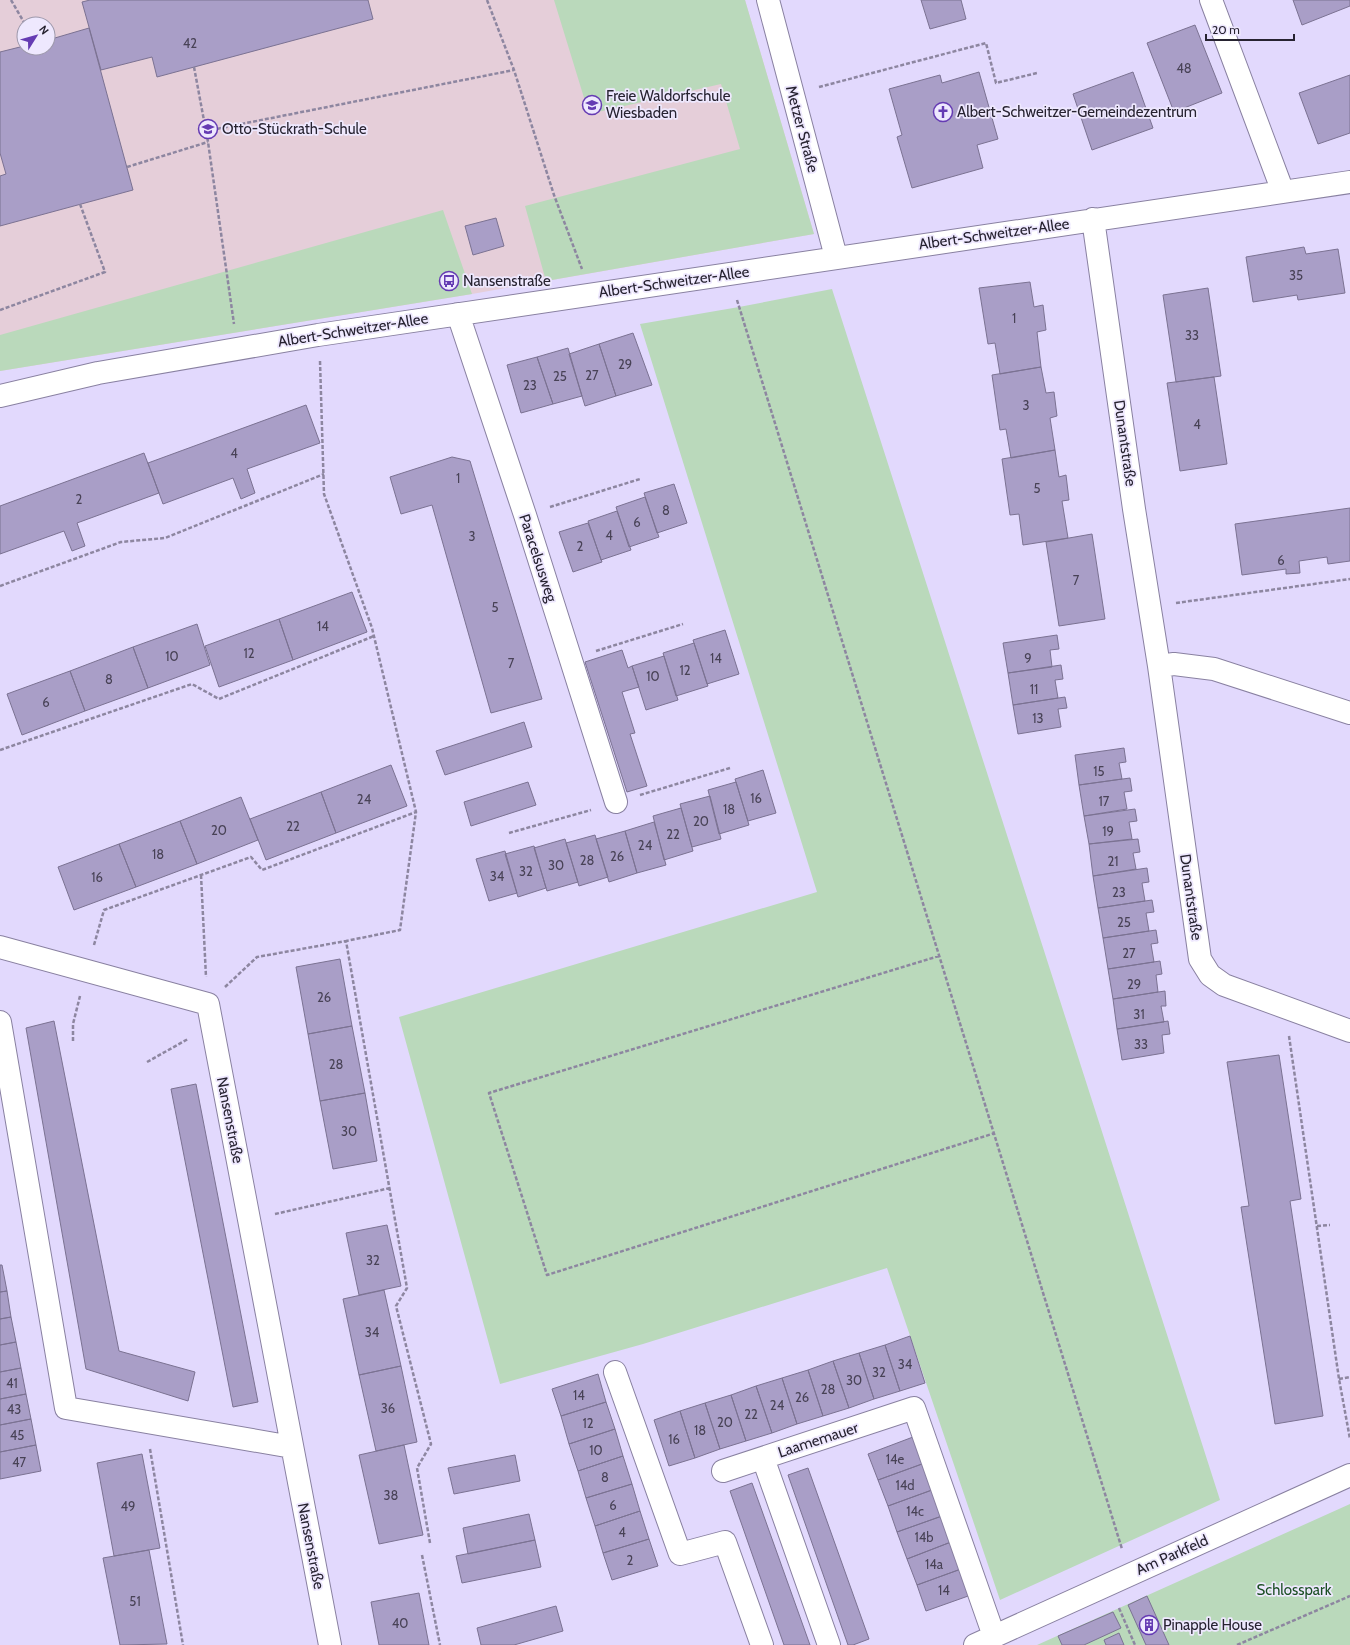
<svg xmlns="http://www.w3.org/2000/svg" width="1350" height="1645" font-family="Cabin,sans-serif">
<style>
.education{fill:#e5ced9;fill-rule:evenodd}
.green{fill:#bad9bb}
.building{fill:#a99ec7;stroke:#7b7292}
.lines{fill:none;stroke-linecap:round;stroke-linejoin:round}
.minor-casing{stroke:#8981a1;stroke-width:24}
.path{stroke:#8d86a0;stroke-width:2.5;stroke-dasharray:4 2;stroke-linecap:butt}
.minor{stroke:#fff;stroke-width:22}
.labels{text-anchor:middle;stroke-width:3.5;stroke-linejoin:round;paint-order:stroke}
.number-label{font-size:13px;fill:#484256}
.poi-label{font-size:15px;fill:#272331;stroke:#eee8fe;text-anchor:start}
.street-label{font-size:15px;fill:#272331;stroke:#eee8fe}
.park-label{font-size:15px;fill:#1b4f23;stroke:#eee8fe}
</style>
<rect width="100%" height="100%" fill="#e2d9fd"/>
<!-- education -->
<path class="education" d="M 0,0 L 745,0 L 814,234 L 472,294 L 0,371 ZM 24,24 L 48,24 L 48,48 L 24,48 Z"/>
<!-- green -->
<path class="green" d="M 554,0 L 745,0 L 814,234 L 546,281 L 525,206 L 740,149 L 721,84 L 589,114 Z
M 443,210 L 472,294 L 0,371 L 0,335 Z
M 832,289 L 1220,1500 L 1000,1600 L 887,1268 L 643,1344 L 500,1384 L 399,1017 L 817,892 L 640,324 L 739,307 Z
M 1350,1504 L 1350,1645 L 1037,1645 Z"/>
<!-- building -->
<path class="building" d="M 90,0 L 368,0 L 373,19 L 157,77 L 152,57 L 101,70 L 82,2 Z
M 921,0 L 961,0 L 966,19 L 930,29 Z
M 1293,0 L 1350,0 L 1350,6 L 1302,25 Z
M 1195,25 L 1222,93 L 1174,112 L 1147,43 Z
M 89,28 L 133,190 L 0,226 L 0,176 L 6,174 L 0,153 L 0,52 L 24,46 L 24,48 L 48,48 L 48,40 Z
M 979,72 L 998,139 L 977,145 L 983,168 L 912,188 L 897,137 L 902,135 L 889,89 L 940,75 L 942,83 Z
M 1133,72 L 1153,128 L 1092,150 L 1073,94 Z
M 1350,75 L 1350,133 L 1318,144 L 1299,93 Z
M 496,218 L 504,246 L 473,255 L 465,226 Z
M 1304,247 L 1306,254 L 1338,249 L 1345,293 L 1298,300 L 1297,295 L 1253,302 L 1246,257 Z
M 1030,282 L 1034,307 L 1043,305 L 1046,330 L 1037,332 L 1041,367 L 1000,374 L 995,343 L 988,344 L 979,288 Z
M 1208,288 L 1221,376 L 1176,382 L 1163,295 Z
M 633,333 L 652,385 L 616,396 L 599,344 Z
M 599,344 L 616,396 L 585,406 L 569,354 Z
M 568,348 L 582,396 L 553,404 L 537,357 Z
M 537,357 L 553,404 L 521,413 L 507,365 Z
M 1041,367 L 1046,393 L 1054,392 L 1057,416 L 1050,418 L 1055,450 L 1011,458 L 1006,429 L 1000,430 L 992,375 Z
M 1214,377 L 1227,464 L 1180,471 L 1167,383 Z
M 306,405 L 320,443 L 247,469 L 255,493 L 241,499 L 233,478 L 163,504 L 148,463 Z
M 1055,450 L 1059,477 L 1066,475 L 1069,500 L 1062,501 L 1068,538 L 1023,545 L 1019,514 L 1010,515 L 1002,459 Z
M 144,453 L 159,493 L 77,523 L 85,546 L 72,551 L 64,531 L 0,554 L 0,506 Z
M 452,457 L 470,461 L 542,699 L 491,713 L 432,505 L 401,514 L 390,477 Z
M 674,484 L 687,523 L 657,533 L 644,493 Z
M 645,497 L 659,537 L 629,547 L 616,507 Z
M 1350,508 L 1350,561 L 1328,564 L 1327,557 L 1299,561 L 1300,573 L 1286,574 L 1286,569 L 1242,575 L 1235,524 Z
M 617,511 L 631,550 L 601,560 L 588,521 Z
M 588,523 L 602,562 L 573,572 L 559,532 Z
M 1092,534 L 1105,619 L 1059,626 L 1046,542 Z
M 352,592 L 367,632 L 293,660 L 279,619 Z
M 279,619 L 293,660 L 219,687 L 205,646 Z
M 197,624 L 210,665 L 148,688 L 133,647 Z
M 725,630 L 739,674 L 707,684 L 693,640 Z
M 1057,635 L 1059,649 L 1050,650 L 1052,667 L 1008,673 L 1003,643 Z
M 694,643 L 708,686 L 676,696 L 663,653 Z
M 133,647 L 148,688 L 85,711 L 70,671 Z
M 622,650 L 628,668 L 632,666 L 639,687 L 622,692 L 635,733 L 630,734 L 647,786 L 627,792 L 585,662 Z
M 664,656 L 678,700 L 646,710 L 632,666 Z
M 1061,665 L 1063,679 L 1055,680 L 1058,698 L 1013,705 L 1008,673 Z
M 70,671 L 85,711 L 22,735 L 7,694 Z
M 1065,697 L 1067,708 L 1058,709 L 1061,727 L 1018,734 L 1013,705 Z
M 524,722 L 532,747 L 445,775 L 436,751 Z
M 1124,748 L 1126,762 L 1119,763 L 1122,779 L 1079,785 L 1075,755 Z
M 391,765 L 407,806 L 336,833 L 321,792 Z
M 763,770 L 776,813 L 748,821 L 735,779 Z
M 1130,778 L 1132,791 L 1124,792 L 1127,809 L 1084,816 L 1079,785 Z
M 528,782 L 536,805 L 471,826 L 464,802 Z
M 736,782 L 749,825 L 719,834 L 708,790 Z
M 321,792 L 336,833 L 266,860 L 250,819 Z
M 710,796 L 721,839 L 692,847 L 680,804 Z
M 241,797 L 258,840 L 197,864 L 180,821 Z
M 681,808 L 693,851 L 664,860 L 653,816 Z
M 1135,809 L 1137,821 L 1129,822 L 1132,839 L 1089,844 L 1084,816 Z
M 180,821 L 197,864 L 136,887 L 119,844 Z
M 654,822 L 666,865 L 637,873 L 625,831 Z
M 625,831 L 637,873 L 609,882 L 596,839 Z
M 595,835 L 608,877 L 579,886 L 566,843 Z
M 565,839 L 578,882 L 547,891 L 534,848 Z
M 1138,839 L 1140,852 L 1133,853 L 1136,869 L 1093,876 L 1089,844 Z
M 119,844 L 136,887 L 74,910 L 58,867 Z
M 534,846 L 546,888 L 518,897 L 505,854 Z
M 505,851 L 517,893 L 489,901 L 476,859 Z
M 1147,868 L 1149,882 L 1142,883 L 1145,901 L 1098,908 L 1093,876 Z
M 1152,900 L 1154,912 L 1146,913 L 1149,931 L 1103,938 L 1098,908 Z
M 1156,930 L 1158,943 L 1151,944 L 1154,962 L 1108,969 L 1103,938 Z
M 340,959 L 352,1026 L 308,1034 L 296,967 Z
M 1160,961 L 1162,974 L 1156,975 L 1158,992 L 1113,999 L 1108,969 Z
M 1165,991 L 1166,1006 L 1161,1006 L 1164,1022 L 1117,1029 L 1113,999 Z
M 54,1021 L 119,1351 L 195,1372 L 188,1401 L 86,1369 L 26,1028 Z
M 1168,1021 L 1170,1034 L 1162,1035 L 1164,1053 L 1122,1060 L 1117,1029 Z
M 352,1026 L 365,1093 L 320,1101 L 308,1034 Z
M 1279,1055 L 1301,1199 L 1290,1201 L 1323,1416 L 1275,1424 L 1241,1207 L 1249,1206 L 1227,1062 Z
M 196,1084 L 258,1402 L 233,1407 L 171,1089 Z
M 365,1093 L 377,1161 L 333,1169 L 320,1101 Z
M 387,1225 L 401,1286 L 359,1295 L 346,1233 Z
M 0,1265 L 2,1265 L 7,1291 L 0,1292 Z
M 384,1290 L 401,1366 L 359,1375 L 343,1299 Z
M 7,1291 L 11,1317 L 0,1319 L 0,1292 Z
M 11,1317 L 16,1342 L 0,1345 L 0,1319 Z
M 910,1336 L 925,1383 L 900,1391 L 885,1345 Z
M 16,1342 L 21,1368 L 0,1372 L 0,1345 Z
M 885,1345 L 900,1391 L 874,1399 L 859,1353 Z
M 859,1353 L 874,1399 L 849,1408 L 833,1361 Z
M 833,1361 L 849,1408 L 823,1416 L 808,1370 Z
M 401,1366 L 417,1442 L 376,1451 L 359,1375 Z
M 21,1368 L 26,1394 L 0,1399 L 0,1372 Z
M 808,1370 L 823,1416 L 797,1424 L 782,1378 Z
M 598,1374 L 606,1402 L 561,1416 L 552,1389 Z
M 782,1378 L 797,1424 L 772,1433 L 756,1386 Z
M 756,1386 L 772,1433 L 746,1441 L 731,1395 Z
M 26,1394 L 31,1419 L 0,1425 L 0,1399 Z
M 731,1395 L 746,1441 L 720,1449 L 705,1403 Z
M 606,1402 L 615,1429 L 569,1444 L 561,1416 Z
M 705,1403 L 720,1449 L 695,1458 L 680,1411 Z
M 680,1411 L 695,1458 L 669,1466 L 654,1420 Z
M 31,1419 L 36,1445 L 0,1452 L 0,1425 Z
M 615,1429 L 623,1456 L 578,1471 L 569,1444 Z
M 913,1437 L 922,1464 L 878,1480 L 868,1454 Z
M 36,1445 L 41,1471 L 0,1479 L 0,1452 Z
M 404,1445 L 423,1535 L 379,1544 L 359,1455 Z
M 142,1454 L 160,1548 L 114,1556 L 97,1463 Z
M 515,1455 L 520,1481 L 454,1494 L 448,1468 Z
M 623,1456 L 632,1484 L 586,1498 L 578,1471 Z
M 922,1464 L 932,1490 L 888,1506 L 878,1480 Z
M 808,1468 L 869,1639 L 853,1645 L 848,1645 L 788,1475 Z
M 752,1483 L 810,1645 L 784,1645 L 730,1491 Z
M 632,1484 L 640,1511 L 595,1526 L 586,1498 Z
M 932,1490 L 942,1516 L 897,1532 L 888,1506 Z
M 640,1511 L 649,1539 L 603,1553 L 595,1526 Z
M 529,1514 L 535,1540 L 468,1554 L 463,1528 Z
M 942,1516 L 951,1542 L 907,1559 L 897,1532 Z
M 649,1539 L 658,1566 L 612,1580 L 603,1553 Z
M 535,1540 L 541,1567 L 462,1583 L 456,1556 Z
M 951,1542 L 961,1569 L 917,1585 L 907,1559 Z
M 149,1550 L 167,1644 L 120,1645 L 103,1558 Z
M 961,1569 L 971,1595 L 926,1611 L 917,1585 Z
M 419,1593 L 429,1645 L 379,1645 L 371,1602 Z
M 1147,1596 L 1169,1645 L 1146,1645 L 1128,1605 Z
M 556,1606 L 563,1631 L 514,1645 L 481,1645 L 477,1628 Z
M 1113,1612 L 1121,1628 L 1084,1645 L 1062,1645 L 1058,1636 Z
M 1119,1633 L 1124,1645 L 1106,1645 L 1104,1640 Z"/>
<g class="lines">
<defs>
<path id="minor" d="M 768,0 L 836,257
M 1211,0 L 1283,192
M 1093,219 L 1134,509 L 1159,666 L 1174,664 L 1214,669 L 1350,713
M 458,314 L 525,515 L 616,802
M 0,396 L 98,373 L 318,335 L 1350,182
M 1159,666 L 1200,959 L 1210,975 L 1224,985 L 1350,1031
M 0,947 L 208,1004 L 330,1645
M 0,1022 L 66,1408 L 292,1447
M 615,1372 L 680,1554 L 725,1542 L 762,1645
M 763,1458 L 829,1645
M 723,1471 L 914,1408 L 994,1636
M 975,1645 L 1350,1475"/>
</defs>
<!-- minor casing -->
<use href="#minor" class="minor-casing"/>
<!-- path -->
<path class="path" d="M 11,0 L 25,24
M 487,0 L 514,70 L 554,195 L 582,269
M 194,67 L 208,142 L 234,324
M 819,87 L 986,43 L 996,83 L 1037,73
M 206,131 L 514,70
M 127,167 L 208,142
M 737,300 L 1122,1549
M 0,310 L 105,272 L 80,204
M 320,361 L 324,494 L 372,628 L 416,812 L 400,930 L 346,941
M 550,507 L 640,479
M 0,586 L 121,542 L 165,538 L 324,474
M 1176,603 L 1350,579
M 596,651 L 683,624
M 0,750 L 192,684 L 219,699 L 374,636
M 640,795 L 730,768
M 509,833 L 591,810
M 201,875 L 206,977
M 94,945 L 104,910 L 251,857 L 262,870 L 416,812
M 939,956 L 489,1093 L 547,1275 L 995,1133
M 225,987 L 257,957 L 346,941 L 407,1288 L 396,1306 L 431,1444 L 417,1468 L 430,1543
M 1289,1036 L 1339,1379 L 1350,1439
M 73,1041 L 73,1024 L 80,996
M 147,1062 L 188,1039
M 275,1214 L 390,1188
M 1317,1226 L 1330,1225
M 1339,1379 L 1350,1377
M 150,1449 L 183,1645
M 422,1555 L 440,1645
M 1119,1608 L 1135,1645
M 1237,1645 L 1350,1596"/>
<!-- minor -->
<use href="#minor" class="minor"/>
</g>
<!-- icons -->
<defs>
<symbol id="school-ring" viewBox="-11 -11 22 22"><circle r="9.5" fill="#eee8fe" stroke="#653bb3" stroke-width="1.5"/><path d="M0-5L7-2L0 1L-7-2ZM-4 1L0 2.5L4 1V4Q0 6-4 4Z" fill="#653bb3"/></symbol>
<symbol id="church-ring" viewBox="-11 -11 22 22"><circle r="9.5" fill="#eee8fe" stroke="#653bb3" stroke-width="1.5"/><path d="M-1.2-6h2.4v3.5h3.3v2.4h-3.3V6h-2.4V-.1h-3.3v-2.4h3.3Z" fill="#653bb3"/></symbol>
<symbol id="bus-ring" viewBox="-11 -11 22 22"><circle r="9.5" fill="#eee8fe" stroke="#653bb3" stroke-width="1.5"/><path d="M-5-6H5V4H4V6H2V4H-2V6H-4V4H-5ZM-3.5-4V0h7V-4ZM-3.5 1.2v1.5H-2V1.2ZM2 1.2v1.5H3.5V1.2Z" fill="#653bb3"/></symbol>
<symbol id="building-ring" viewBox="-11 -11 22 22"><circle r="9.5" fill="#eee8fe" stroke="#653bb3" stroke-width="1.5"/><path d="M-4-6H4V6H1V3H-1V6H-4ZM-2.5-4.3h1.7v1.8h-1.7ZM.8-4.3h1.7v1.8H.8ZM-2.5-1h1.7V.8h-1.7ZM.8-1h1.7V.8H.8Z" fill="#653bb3"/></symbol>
</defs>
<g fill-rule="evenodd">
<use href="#school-ring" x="581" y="94" width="22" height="22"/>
<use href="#church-ring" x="932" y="101" width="22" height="22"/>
<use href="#school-ring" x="197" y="118" width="22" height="22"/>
<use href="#bus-ring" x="438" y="270" width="22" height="22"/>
<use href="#building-ring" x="1138" y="1614" width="22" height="22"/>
</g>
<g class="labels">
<!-- number labels -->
<g class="number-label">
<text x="190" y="48">42</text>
<text x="1184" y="73">48</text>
<text x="1296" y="280">35</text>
<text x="1014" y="323">1</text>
<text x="1192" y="340">33</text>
<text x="625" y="369">29</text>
<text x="592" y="380">27</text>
<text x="560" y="381">25</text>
<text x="530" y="390">23</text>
<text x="1026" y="410">3</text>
<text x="1197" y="429">4</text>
<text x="234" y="458">4</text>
<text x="458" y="483">1</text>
<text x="1037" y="493">5</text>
<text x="79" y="504">2</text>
<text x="666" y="515">8</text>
<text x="637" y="527">6</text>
<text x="609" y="540">4</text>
<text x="472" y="541">3</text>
<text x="580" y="551">2</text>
<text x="1281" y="565">6</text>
<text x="1076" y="585">7</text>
<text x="495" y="612">5</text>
<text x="323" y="631">14</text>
<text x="249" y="658">12</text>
<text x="172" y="661">10</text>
<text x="716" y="663">14</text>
<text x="1028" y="663">9</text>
<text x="511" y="668">7</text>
<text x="685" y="675">12</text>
<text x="653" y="681">10</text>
<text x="109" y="684">8</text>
<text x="1034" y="694">11</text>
<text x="46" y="707">6</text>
<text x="1038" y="723">13</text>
<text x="1099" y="776">15</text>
<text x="756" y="803">16</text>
<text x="364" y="804">24</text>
<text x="1104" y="806">17</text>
<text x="729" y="814">18</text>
<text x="701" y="826">20</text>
<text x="293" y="831">22</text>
<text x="219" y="835">20</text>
<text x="1108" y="836">19</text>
<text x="673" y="839">22</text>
<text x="645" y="850">24</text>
<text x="158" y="859">18</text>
<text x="617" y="861">26</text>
<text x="587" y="865">28</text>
<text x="1113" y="866">21</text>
<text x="556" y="870">30</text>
<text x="526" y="876">32</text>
<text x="497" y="881">34</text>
<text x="97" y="882">16</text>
<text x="1119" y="897">23</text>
<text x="1124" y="927">25</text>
<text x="1129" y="958">27</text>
<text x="1134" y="989">29</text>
<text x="324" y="1002">26</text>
<text x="1139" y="1019">31</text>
<text x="1141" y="1049">33</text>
<text x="336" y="1069">28</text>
<text x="349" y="1136">30</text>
<text x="373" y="1265">32</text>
<text x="372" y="1337">34</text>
<text x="905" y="1369">34</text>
<text x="879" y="1377">32</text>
<text x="854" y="1385">30</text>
<text x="12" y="1388">41</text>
<text x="828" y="1394">28</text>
<text x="579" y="1400">14</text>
<text x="802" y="1402">26</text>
<text x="777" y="1410">24</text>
<text x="388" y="1413">36</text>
<text x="14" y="1414">43</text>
<text x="751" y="1419">22</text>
<text x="725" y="1427">20</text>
<text x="588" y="1428">12</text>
<text x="700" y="1435">18</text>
<text x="17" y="1440">45</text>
<text x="674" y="1444">16</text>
<text x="596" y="1455">10</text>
<text x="895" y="1464">14e</text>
<text x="19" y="1467">47</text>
<text x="605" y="1482">8</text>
<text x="905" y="1490">14d</text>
<text x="391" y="1500">38</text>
<text x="613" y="1510">6</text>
<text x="128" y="1511">49</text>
<text x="915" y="1516">14c</text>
<text x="622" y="1537">4</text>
<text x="924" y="1542">14b</text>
<text x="630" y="1565">2</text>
<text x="934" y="1569">14a</text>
<text x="944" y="1595">14</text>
<text x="135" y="1606">51</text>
<text x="400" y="1628">40</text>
</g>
<!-- poi labels -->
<g class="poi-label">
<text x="606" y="101">Freie Waldorfschule<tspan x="606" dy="17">Wiesbaden</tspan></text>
<text x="957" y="117">Albert-Schweitzer-Gemeindezentrum</text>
<text x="222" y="134">Otto-Stückrath-Schule</text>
<text x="463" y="286">Nansenstraße</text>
<text x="1163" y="1630">Pinapple House</text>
</g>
<!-- street labels -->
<g class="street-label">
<text transform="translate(802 129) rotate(75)" y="5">Metzer Straße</text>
<text transform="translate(994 234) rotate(-8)" y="5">Albert-Schweitzer-Allee</text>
<text transform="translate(674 282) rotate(-8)" y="5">Albert-Schweitzer-Allee</text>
<text transform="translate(353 330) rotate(-9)" y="5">Albert-Schweitzer-Allee</text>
<text transform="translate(1125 443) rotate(82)" y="5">Dunantstraße</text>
<text transform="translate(538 558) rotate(72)" y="5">Paracelsusweg</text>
<text transform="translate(1191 897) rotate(82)" y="5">Dunantstraße</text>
<text transform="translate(230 1120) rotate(79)" y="5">Nansenstraße</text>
<text transform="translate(818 1440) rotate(-18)" y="5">Laamemauer</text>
<text transform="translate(311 1546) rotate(79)" y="5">Nansenstraße</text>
<text transform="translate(1172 1555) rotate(-24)" y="5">Am Parkfeld</text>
</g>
<!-- park labels -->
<g class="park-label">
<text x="1294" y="1595">Schlosspark</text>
</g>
</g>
<!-- north arrow -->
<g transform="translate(36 36) rotate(53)"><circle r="19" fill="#eee8fe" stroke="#9e99ac"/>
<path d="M0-3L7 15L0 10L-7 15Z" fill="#653bb3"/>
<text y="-6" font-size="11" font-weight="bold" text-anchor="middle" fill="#272331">N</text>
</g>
<!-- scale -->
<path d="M1206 34v6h88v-6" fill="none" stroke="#272331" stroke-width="2"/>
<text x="1212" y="34" font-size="12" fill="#272331" stroke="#eee8fe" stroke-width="3" paint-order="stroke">20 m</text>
</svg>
